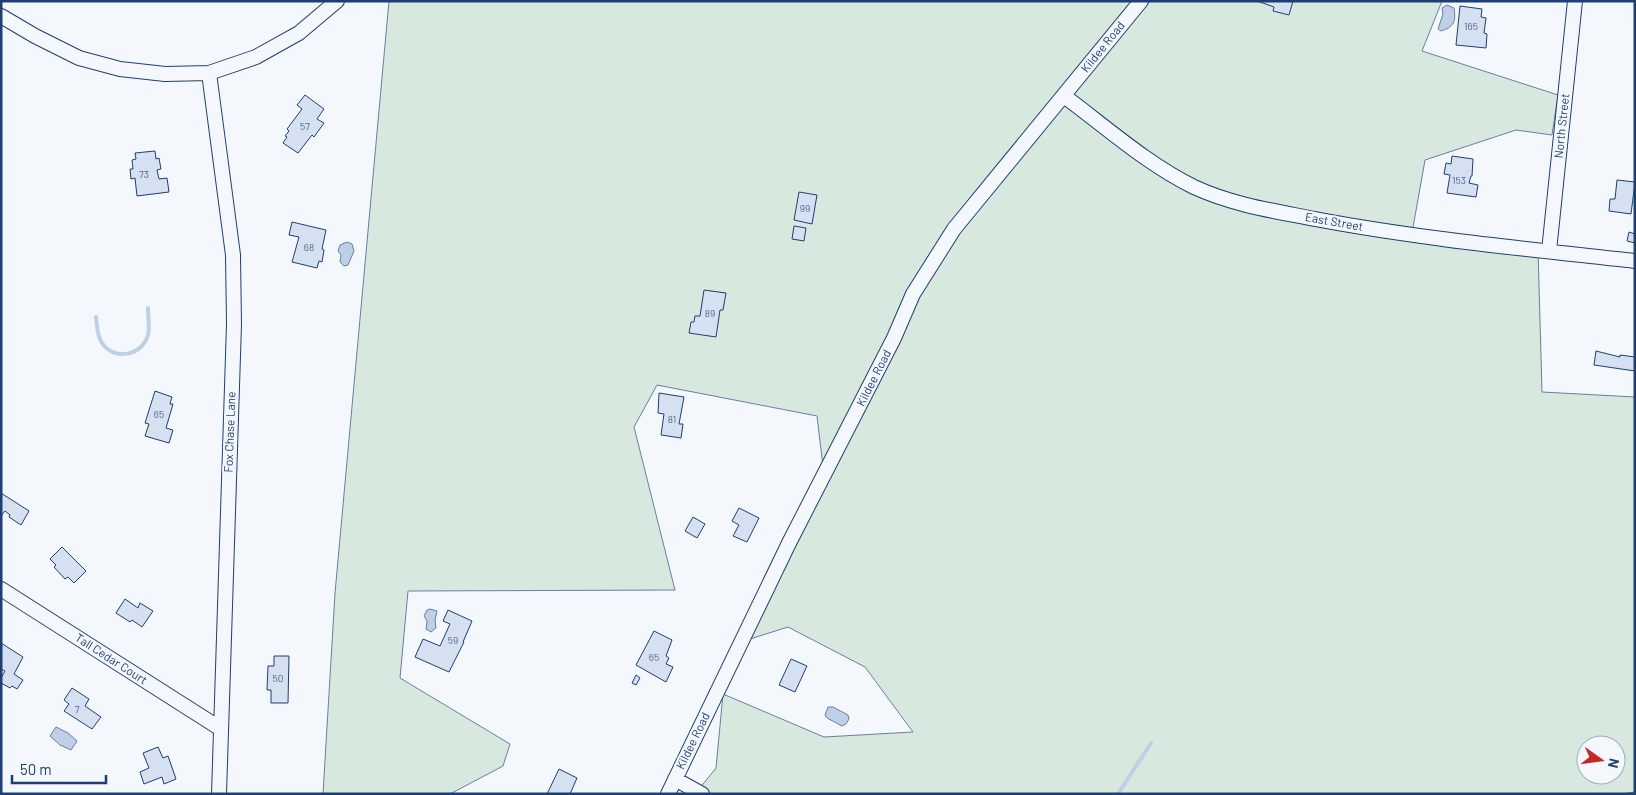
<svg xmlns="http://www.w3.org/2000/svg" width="1636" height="795" font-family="Barlow,sans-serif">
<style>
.green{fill:#d7e8df;stroke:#687fa3;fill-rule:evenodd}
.water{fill:#bed0e5;stroke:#687fa3}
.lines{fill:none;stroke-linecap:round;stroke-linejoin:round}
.stream{stroke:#bed0e5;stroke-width:4}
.building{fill:#d5e0f0;stroke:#1d3f73}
.minor-casing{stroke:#1d3f73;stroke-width:16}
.minor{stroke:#f4f7fb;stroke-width:14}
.labels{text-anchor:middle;stroke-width:4;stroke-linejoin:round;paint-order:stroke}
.number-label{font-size:10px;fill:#4b6792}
.street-label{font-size:12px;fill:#1d3f73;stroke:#f4f7fb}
</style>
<rect width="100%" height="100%" fill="#f4f7fb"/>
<!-- green -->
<path class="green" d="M 389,1 L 1442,1 L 1422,51 L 1558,95 L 1552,135 L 1516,130 L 1425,160 L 1412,233 L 1538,249 L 1542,392 L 1635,397 L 1635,792 L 1621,794 L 695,794 L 716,768 L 723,694 L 824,737 L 913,732 L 865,667 L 788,627 L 750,639 L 824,475 L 817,416 L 657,385 L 634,427 L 675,590 L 408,591 L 400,678 L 510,744 L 503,766 L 450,794 L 323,794 L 335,593 ZM 1586,745 L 1616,745 L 1616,775 L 1586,775 Z"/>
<!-- water -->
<path class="water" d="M 1447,5 L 1454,8 C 1456,22 1454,27 1441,31 L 1438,29 L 1443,14 L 1442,8 Z
M 347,242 L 352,244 L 354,251 L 348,265 L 344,266 L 340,262 L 341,255 L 338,251 L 340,245 Z
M 430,609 L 437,611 L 435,620 L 436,628 L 431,632 L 426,629 L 427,621 L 424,616 L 427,610 Z
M 828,707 L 833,707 L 848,715 L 849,719 L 846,724 L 842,726 L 827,718 L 825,715 Z
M 56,727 L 68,733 L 77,741 L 71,750 L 60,745 L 50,736 Z"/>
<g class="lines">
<!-- stream -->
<path class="stream" d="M 96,317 C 97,325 97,336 102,343 C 114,361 142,356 148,335 C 150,327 148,316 148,308
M 1118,794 L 1151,743"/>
</g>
<!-- building -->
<path class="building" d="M 1257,1 L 1293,1 L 1289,15 L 1273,11 L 1274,7 Z
M 1460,6 L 1482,9 L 1481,17 L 1486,18 L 1484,33 L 1487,34 L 1486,48 L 1456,45 Z
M 305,95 L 324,109 L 317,119 L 324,123 L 314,137 L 312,135 L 298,153 L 283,143 L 287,137 L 285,136 L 289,131 L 287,129 L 302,109 L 297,105 Z
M 155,151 L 156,159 L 159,158 L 161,169 L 157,170 L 159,179 L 167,178 L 169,192 L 137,196 L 135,178 L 131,179 L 130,169 L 133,169 L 132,160 L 136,159 L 135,153 Z
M 1452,156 L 1473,159 L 1472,176 L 1471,176 L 1469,183 L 1478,185 L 1476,197 L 1447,193 L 1450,175 L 1444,174 L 1446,163 L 1451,164 Z
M 1617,180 L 1635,182 L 1631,214 L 1609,211 L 1610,199 L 1615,199 Z
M 799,192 L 817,195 L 812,224 L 794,220 Z
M 292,222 L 326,230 L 322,249 L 324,250 L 322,262 L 319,261 L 317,268 L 292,262 L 299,237 L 289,235 Z
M 794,226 L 806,228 L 804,241 L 792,239 Z
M 1629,232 L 1635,234 L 1635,243 L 1627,241 Z
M 704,290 L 726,293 L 723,310 L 720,310 L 716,337 L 689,333 L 691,322 L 694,322 L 695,316 L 700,316 Z
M 1596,351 L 1620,357 L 1620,355 L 1635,357 L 1635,371 L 1594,365 Z
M 155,391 L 172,397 L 170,404 L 173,404 L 166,428 L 173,430 L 169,443 L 145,436 L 149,424 L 145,423 Z
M 659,393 L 684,397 L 679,424 L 683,424 L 681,438 L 661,435 L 664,414 L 658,413 Z
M 1,493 L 29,511 L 21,525 L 9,517 L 10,515 L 5,511 L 1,516 Z
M 739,508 L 759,518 L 747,542 L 733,536 L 739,525 L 732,521 Z
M 693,517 L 705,524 L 697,538 L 685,531 Z
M 62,547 L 86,571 L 74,583 L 68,577 L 65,579 L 54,567 L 56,565 L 50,559 Z
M 125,599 L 138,608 L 140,603 L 153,611 L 142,627 L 132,620 L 130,622 L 116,613 Z
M 448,610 L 472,621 L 463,642 L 464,642 L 449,672 L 415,657 L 423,639 L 440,646 L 450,624 L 443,621 Z
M 654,631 L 672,640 L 666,656 L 669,658 L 666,664 L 673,667 L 666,682 L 636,665 Z
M 1,643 L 23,657 L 14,674 L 23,680 L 17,689 L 12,686 L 10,688 L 1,683 L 1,678 L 5,671 L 1,669 Z
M 274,656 L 289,656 L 288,703 L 271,703 L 271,690 L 267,690 L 268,666 L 274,666 Z
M 791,659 L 807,666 L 795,692 L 779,685 Z
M 636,675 L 640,678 L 636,685 L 632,683 Z
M 72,688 L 89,699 L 85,706 L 101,717 L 92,729 L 64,711 L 69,704 L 64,700 Z
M 158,747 L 163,758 L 168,756 L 176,779 L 164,784 L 162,777 L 144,784 L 140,772 L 149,768 L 143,753 Z
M 559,769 L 577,778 L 570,794 L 547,794 Z"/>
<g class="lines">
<defs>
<path id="minor" d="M 1,16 L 35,36 L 79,58 L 120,69 L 165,74 L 209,73 L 256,57 L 299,33 L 337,1
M 209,73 L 233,255 L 234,324 L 219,794
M 1064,96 C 1106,127 1147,164 1194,187 C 1233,205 1274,211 1315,219 C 1421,239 1528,249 1635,261
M 1549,251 L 1575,1
M 1,589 L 221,729
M 675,779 L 702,794
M 668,794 L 789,543 L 894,338 L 913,294 L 954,229 L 1141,1"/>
</defs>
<!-- minor casing -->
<use href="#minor" class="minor-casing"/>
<!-- minor -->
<use href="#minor" class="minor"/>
</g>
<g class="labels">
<!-- number labels -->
<g class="number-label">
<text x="1471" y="30">165</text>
<text x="305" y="130">57</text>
<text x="144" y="178">73</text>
<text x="1459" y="184">153</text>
<text x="805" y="212">99</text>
<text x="309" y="251">68</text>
<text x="710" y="317">89</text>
<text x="159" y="418">65</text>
<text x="672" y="423">81</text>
<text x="453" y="644">59</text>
<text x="654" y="661">65</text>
<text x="278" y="682">50</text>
<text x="77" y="713">7</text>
</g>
<!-- street labels -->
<g class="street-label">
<text transform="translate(1103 47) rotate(-51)" y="4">Kildee Road</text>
<text transform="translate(1562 126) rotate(-84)" y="4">North Street</text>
<text transform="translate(1334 222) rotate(10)" y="4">East Street</text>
<text transform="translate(874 378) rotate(-63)" y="4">Kildee Road</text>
<text transform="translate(230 432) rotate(-88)" y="4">Fox Chase Lane</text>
<text transform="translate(111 659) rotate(33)" y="4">Tall Cedar Court</text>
<text transform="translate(693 741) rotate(-64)" y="4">Kildee Road</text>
</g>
</g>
<!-- border -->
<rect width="1636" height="795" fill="none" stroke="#1d3f73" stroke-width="5"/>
<!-- north arrow -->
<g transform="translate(1601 760) rotate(104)"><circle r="24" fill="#f4f7fb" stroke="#9eadc5"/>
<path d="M0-4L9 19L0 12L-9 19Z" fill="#c62828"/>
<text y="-8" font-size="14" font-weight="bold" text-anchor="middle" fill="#1d3f73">N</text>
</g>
<!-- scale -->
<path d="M12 775v8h94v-8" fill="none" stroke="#1d3f73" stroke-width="2.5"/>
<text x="20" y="775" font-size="15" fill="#1d3f73" stroke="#f4f7fb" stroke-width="4" paint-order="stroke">50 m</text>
</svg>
